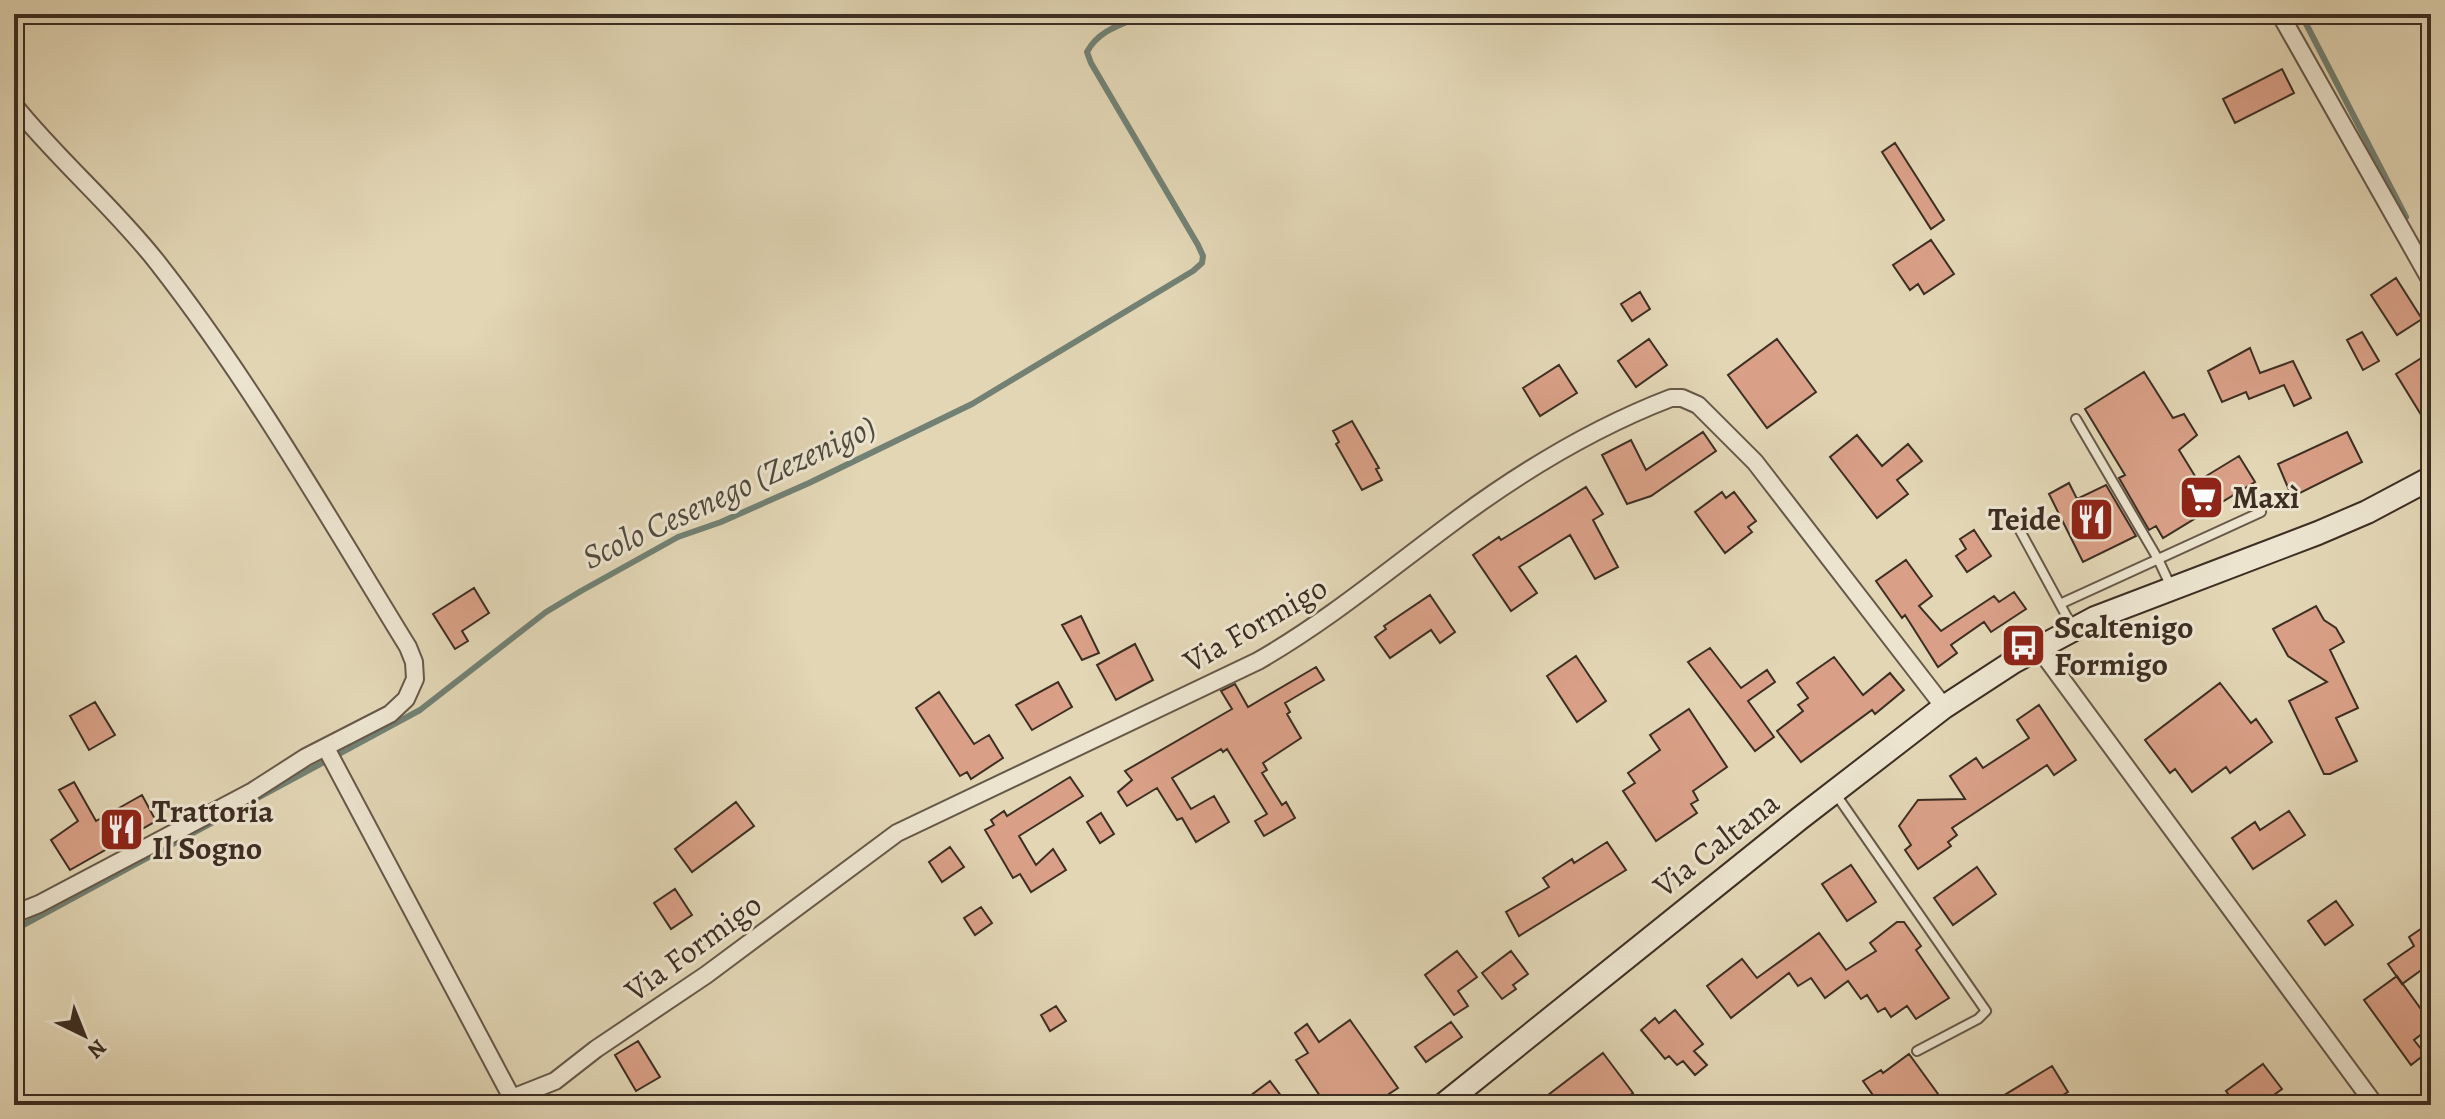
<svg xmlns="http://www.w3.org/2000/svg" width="2445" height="1119" font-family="Alegreya,serif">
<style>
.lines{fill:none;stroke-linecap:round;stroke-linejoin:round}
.stream{stroke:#728174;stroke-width:6}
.building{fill:#d9a087;stroke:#3d2e23;stroke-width:2}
.service-casing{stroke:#665848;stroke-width:12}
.minor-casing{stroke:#665848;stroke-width:20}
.secondary-casing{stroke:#3d2e23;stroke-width:26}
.service{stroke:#ece4cf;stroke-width:8}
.minor{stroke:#ece4cf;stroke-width:16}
.secondary{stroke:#ece4cf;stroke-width:22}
.labels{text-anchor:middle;stroke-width:6;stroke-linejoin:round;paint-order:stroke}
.poi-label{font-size:32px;font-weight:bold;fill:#3d2e23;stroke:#ece4cf;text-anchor:start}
.street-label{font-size:32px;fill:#3d2e23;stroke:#ece4cf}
.water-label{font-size:34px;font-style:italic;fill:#4f4a3e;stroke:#ece4cf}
</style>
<rect width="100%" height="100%" fill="#e2d6b5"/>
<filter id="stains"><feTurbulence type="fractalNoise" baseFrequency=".0025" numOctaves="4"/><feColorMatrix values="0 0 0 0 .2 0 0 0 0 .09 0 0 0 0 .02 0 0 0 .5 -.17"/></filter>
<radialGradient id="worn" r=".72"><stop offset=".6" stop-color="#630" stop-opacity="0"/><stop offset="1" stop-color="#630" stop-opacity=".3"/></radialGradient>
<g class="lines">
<!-- stream -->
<path class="stream" d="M 2301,14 L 2406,217
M 14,930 L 420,710 L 546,612 L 581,591 L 678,537 L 721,522 L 809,483 L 972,404 L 1193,271 L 1202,263 L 1203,256 L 1198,245 L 1091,63 L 1087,52 C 1099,29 1124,24 1146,14"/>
</g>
<!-- building -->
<path class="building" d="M 2282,69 L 2294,93 L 2235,123 L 2223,99 Z
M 1895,143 L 1944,220 L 1931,229 L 1882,152 Z
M 1931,240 L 1954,274 L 1924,294 L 1918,284 L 1910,290 L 1893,265 Z
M 2396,278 L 2422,319 L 2397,335 L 2371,295 Z
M 1640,292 L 1650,309 L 1632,321 L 1621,304 Z
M 2362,332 L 2379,361 L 2363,370 L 2347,340 Z
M 1649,339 L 1667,365 L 1636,387 L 1618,361 Z
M 1777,339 L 1816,392 L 1767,428 L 1728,375 Z
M 2250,348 L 2260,373 L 2293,361 L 2311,398 L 2294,406 L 2284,385 L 2249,399 L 2246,392 L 2222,402 L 2208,371 Z
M 2431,352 L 2431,431 L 2396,374 Z
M 1559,365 L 1577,393 L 1540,416 L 1523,388 Z
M 2144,372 L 2173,418 L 2184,414 L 2197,435 L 2179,450 L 2198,481 L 2239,456 L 2255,482 L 2163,538 L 2156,526 L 2149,530 L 2119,478 L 2125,475 L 2085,409 Z
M 1352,421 L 1379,468 L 1376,469 L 1382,480 L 1362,490 L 1336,444 L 1339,442 L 1333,431 Z
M 1703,432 L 1716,451 L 1651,496 L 1627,504 L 1602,455 L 1631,440 L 1646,470 Z
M 2347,432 L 2362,462 L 2292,497 L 2278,464 Z
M 1857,435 L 1882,466 L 1908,444 L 1922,461 L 1897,480 L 1908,494 L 1877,518 L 1830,457 Z
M 2069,483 L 2077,499 L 2106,485 L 2136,536 L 2083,562 L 2049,494 Z
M 1586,487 L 1603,514 L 1593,520 L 1618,567 L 1595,579 L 1570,535 L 1519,567 L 1537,593 L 1511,611 L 1473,555 L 1499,537 L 1501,540 Z
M 1722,492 L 1726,498 L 1734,492 L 1756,521 L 1748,527 L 1752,532 L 1725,553 L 1695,512 Z
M 1974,530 L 1991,556 L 1967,572 L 1956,556 L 1966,549 L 1960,539 Z
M 1906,560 L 1932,596 L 1919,606 L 1941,631 L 1994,596 L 1999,602 L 2014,592 L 2026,609 L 1991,632 L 1984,622 L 1951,645 L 1957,653 L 1938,667 L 1905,615 L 1902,618 L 1876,581 Z
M 474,588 L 489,613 L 462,631 L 468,641 L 455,649 L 433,614 Z
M 1430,595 L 1455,632 L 1440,643 L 1431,630 L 1390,658 L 1375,637 L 1386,629 L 1384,626 Z
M 2316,606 L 2324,620 L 2336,628 L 2344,642 L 2330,650 L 2358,708 L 2336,718 L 2357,761 L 2330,774 L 2324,774 L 2289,701 L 2327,682 L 2288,656 L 2273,629 Z
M 1081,616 L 1099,653 L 1082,660 L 1062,625 Z
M 1135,644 L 1153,680 L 1116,700 L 1097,665 Z
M 1710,648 L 1741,688 L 1767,670 L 1775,682 L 1748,701 L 1774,737 L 1755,751 L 1688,662 Z
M 1576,656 L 1606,701 L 1577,722 L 1547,676 Z
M 1834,657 L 1863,695 L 1890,673 L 1904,690 L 1875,714 L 1872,710 L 1801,762 L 1777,731 L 1803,711 L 1798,705 L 1808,698 L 1797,683 Z
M 1316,667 L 1324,680 L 1285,703 L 1290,712 L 1287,714 L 1301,738 L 1263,763 L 1267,770 L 1262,773 L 1282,805 L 1286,802 L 1295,818 L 1264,836 L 1255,821 L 1267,814 L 1227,749 L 1223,752 L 1221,749 L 1172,778 L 1191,809 L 1214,796 L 1229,822 L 1196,842 L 1182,818 L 1177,820 L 1157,788 L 1127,806 L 1118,792 L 1132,780 L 1125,771 L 1232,709 L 1221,691 L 1235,684 L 1248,707 Z
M 1058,682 L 1072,707 L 1032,730 L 1016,705 Z
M 2220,683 L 2251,723 L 2256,719 L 2272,742 L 2230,773 L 2226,767 L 2192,792 L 2175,769 L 2170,773 L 2145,740 Z
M 939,692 L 974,744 L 989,735 L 1003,758 L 971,779 L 967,772 L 960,776 L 916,708 Z
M 95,702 L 115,735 L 89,750 L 70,716 Z
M 2039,705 L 2076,760 L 2054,775 L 2047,765 L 1952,828 L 1957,835 L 1948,842 L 1951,846 L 1918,869 L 1905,850 L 1911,845 L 1899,826 L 1918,800 L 1965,799 L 1950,776 L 1976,758 L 1983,768 L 2029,738 L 2017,720 Z
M 1689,709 L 1727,767 L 1693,791 L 1698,800 L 1691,804 L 1697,813 L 1656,841 L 1623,791 L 1635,783 L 1628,773 L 1660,750 L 1650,735 Z
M 1070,777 L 1083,796 L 1019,836 L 1036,865 L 1053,849 L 1066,870 L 1031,892 L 1020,874 L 1013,878 L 985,830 L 994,825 L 991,820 L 1004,811 L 1007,816 Z
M 74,782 L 96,821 L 142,795 L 156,821 L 70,870 L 51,840 L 78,821 L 59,790 Z
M 736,802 L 754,826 L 692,872 L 675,849 Z
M 2289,811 L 2305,835 L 2253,869 L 2232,838 L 2255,822 L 2260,830 Z
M 1101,813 L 1114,834 L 1100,843 L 1087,822 Z
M 1607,842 L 1626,870 L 1519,936 L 1506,912 L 1549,887 L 1543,878 L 1572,859 L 1574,863 Z
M 950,847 L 964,867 L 942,882 L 929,862 Z
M 1851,865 L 1876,902 L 1847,921 L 1822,884 Z
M 1977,867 L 1996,894 L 1953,925 L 1934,898 Z
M 675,889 L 692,915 L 671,929 L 654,903 Z
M 2336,901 L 2353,925 L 2325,945 L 2308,921 Z
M 981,907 L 992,923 L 975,935 L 964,918 Z
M 1897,922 L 1904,922 L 1921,946 L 1916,950 L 1949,998 L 1916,1019 L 1907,1006 L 1891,1017 L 1885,1008 L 1878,1012 L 1867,995 L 1861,999 L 1848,981 L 1825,998 L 1811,978 L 1798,986 L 1789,973 L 1731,1018 L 1707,986 L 1742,959 L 1757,978 L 1819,933 L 1846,970 L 1876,951 L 1870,943 Z
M 2425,926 L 2431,934 L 2431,973 L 2427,966 L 2402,984 L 2388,964 L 2414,946 L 2409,937 Z
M 1457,951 L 1477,977 L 1458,991 L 1468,1006 L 1454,1015 L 1425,975 Z
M 1511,951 L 1528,974 L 1513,985 L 1516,989 L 1502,999 L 1482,973 Z
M 2397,976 L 2431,1023 L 2431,1027 L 2414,1040 L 2425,1054 L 2411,1065 L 2364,1000 Z
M 1056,1006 L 1066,1021 L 1050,1031 L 1041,1015 Z
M 1675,1010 L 1703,1044 L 1694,1051 L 1707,1065 L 1695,1075 L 1683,1061 L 1677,1065 L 1669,1056 L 1665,1059 L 1641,1030 L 1655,1018 L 1659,1023 Z
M 1350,1020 L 1398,1088 L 1372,1105 L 1326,1105 L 1296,1060 L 1308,1053 L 1295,1033 L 1307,1024 L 1319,1042 Z
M 1451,1022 L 1462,1037 L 1426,1062 L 1415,1047 Z
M 638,1041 L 660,1077 L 636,1091 L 615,1055 Z
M 1603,1053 L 1633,1093 L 1618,1105 L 1535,1105 Z
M 1909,1054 L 1946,1105 L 1880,1105 L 1863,1081 L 1881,1070 L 1883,1073 Z
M 2263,1064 L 2282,1089 L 2274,1095 L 2282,1105 L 2236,1105 L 2226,1091 Z
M 2052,1066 L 2068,1092 L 2046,1105 L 1988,1105 Z
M 1270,1081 L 1288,1105 L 1238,1105 Z"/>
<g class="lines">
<defs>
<path id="service" d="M 2076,419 L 2158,559 L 2172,589
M 2017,525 L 2073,628
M 2060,604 L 2261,512
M 1835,793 L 1986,1011 L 1978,1019 L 1917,1051"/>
<path id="minor" d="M 2280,14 L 2431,281
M 14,105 C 58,160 113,206 157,262 C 251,382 328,517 408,647 L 414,662 L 415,679 L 406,699 L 390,714 L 306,757 L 253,791 L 39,904 L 14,914
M 2038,647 L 2375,1105
M 326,748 L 512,1098
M 505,1105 L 512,1098 L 555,1081 L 596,1049 L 706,975 L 897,833 L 1258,661 C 1326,622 1385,573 1448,526 C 1517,474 1590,429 1671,398 L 1682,398 L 1698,405 L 1755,462 L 1944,707"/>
<path id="secondary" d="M 1443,1105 L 1799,819 L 1944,707 L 2013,662 L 2095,618 L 2318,533 L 2367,512 L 2431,478"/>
</defs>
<!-- service casing -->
<use href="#service" class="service-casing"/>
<!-- minor casing -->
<use href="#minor" class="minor-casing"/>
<!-- secondary casing -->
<use href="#secondary" class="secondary-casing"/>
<!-- service -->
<use href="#service" class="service"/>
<!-- minor -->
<use href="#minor" class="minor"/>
<!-- secondary -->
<use href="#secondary" class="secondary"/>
</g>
<!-- icons -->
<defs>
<symbol id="supermarket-square" viewBox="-11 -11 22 22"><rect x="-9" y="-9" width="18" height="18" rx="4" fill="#8f2418" stroke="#ece4cf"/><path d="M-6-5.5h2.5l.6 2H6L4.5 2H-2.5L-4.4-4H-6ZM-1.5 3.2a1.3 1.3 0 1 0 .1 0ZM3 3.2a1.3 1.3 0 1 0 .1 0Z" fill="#fff"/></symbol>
<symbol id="restaurant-square" viewBox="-11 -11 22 22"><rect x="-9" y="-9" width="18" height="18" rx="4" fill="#8f2418" stroke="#ece4cf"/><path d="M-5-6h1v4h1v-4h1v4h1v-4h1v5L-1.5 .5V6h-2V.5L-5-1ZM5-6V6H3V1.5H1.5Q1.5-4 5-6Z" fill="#fff"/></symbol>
<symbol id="bus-square" viewBox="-11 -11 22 22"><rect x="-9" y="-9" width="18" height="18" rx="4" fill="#8f2418" stroke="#ece4cf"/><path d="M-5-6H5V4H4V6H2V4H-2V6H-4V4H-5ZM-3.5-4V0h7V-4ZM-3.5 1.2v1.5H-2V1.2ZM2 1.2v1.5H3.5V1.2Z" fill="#fff"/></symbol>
</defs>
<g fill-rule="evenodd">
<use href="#supermarket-square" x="2176" y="472" width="51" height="51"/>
<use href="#restaurant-square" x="2066" y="494" width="51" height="51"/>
<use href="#bus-square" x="1998" y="620" width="51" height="51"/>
<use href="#restaurant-square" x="96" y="804" width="51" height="51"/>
</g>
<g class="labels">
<!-- poi labels -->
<g class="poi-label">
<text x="2232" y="508">Maxì</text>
<text x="2061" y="530" text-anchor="end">Teide</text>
<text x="2054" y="638">Scaltenigo<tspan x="2054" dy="37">Formigo</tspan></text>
<text x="152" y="822">Trattoria<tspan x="152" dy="37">Il Sogno</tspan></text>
</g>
<!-- street labels -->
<g class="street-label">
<text transform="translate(1255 624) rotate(-30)" y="11">Via Formigo</text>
<text transform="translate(1716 844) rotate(-38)" y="11">Via Caltana</text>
<text transform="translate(693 947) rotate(-36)" y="11">Via Formigo</text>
</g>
<!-- water labels -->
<g class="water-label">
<text transform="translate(729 491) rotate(-25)" y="12">Scolo Cesenego (Zezenigo)</text>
</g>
</g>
<!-- margin -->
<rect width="2445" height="1119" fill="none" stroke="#e2d6b5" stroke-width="48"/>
<rect x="16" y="16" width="2413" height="1087" fill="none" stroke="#3d2e23" stroke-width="4"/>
<rect x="24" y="24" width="2397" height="1071" fill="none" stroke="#3d2e23" stroke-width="2"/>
<!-- north arrow -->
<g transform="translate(84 1035) rotate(137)" stroke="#ece4cf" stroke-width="6" paint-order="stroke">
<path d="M0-6L14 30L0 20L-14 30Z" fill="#3d2e23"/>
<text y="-12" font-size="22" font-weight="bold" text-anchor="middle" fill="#3d2e23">N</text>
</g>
<rect width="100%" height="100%" filter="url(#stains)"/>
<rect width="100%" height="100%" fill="url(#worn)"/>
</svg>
